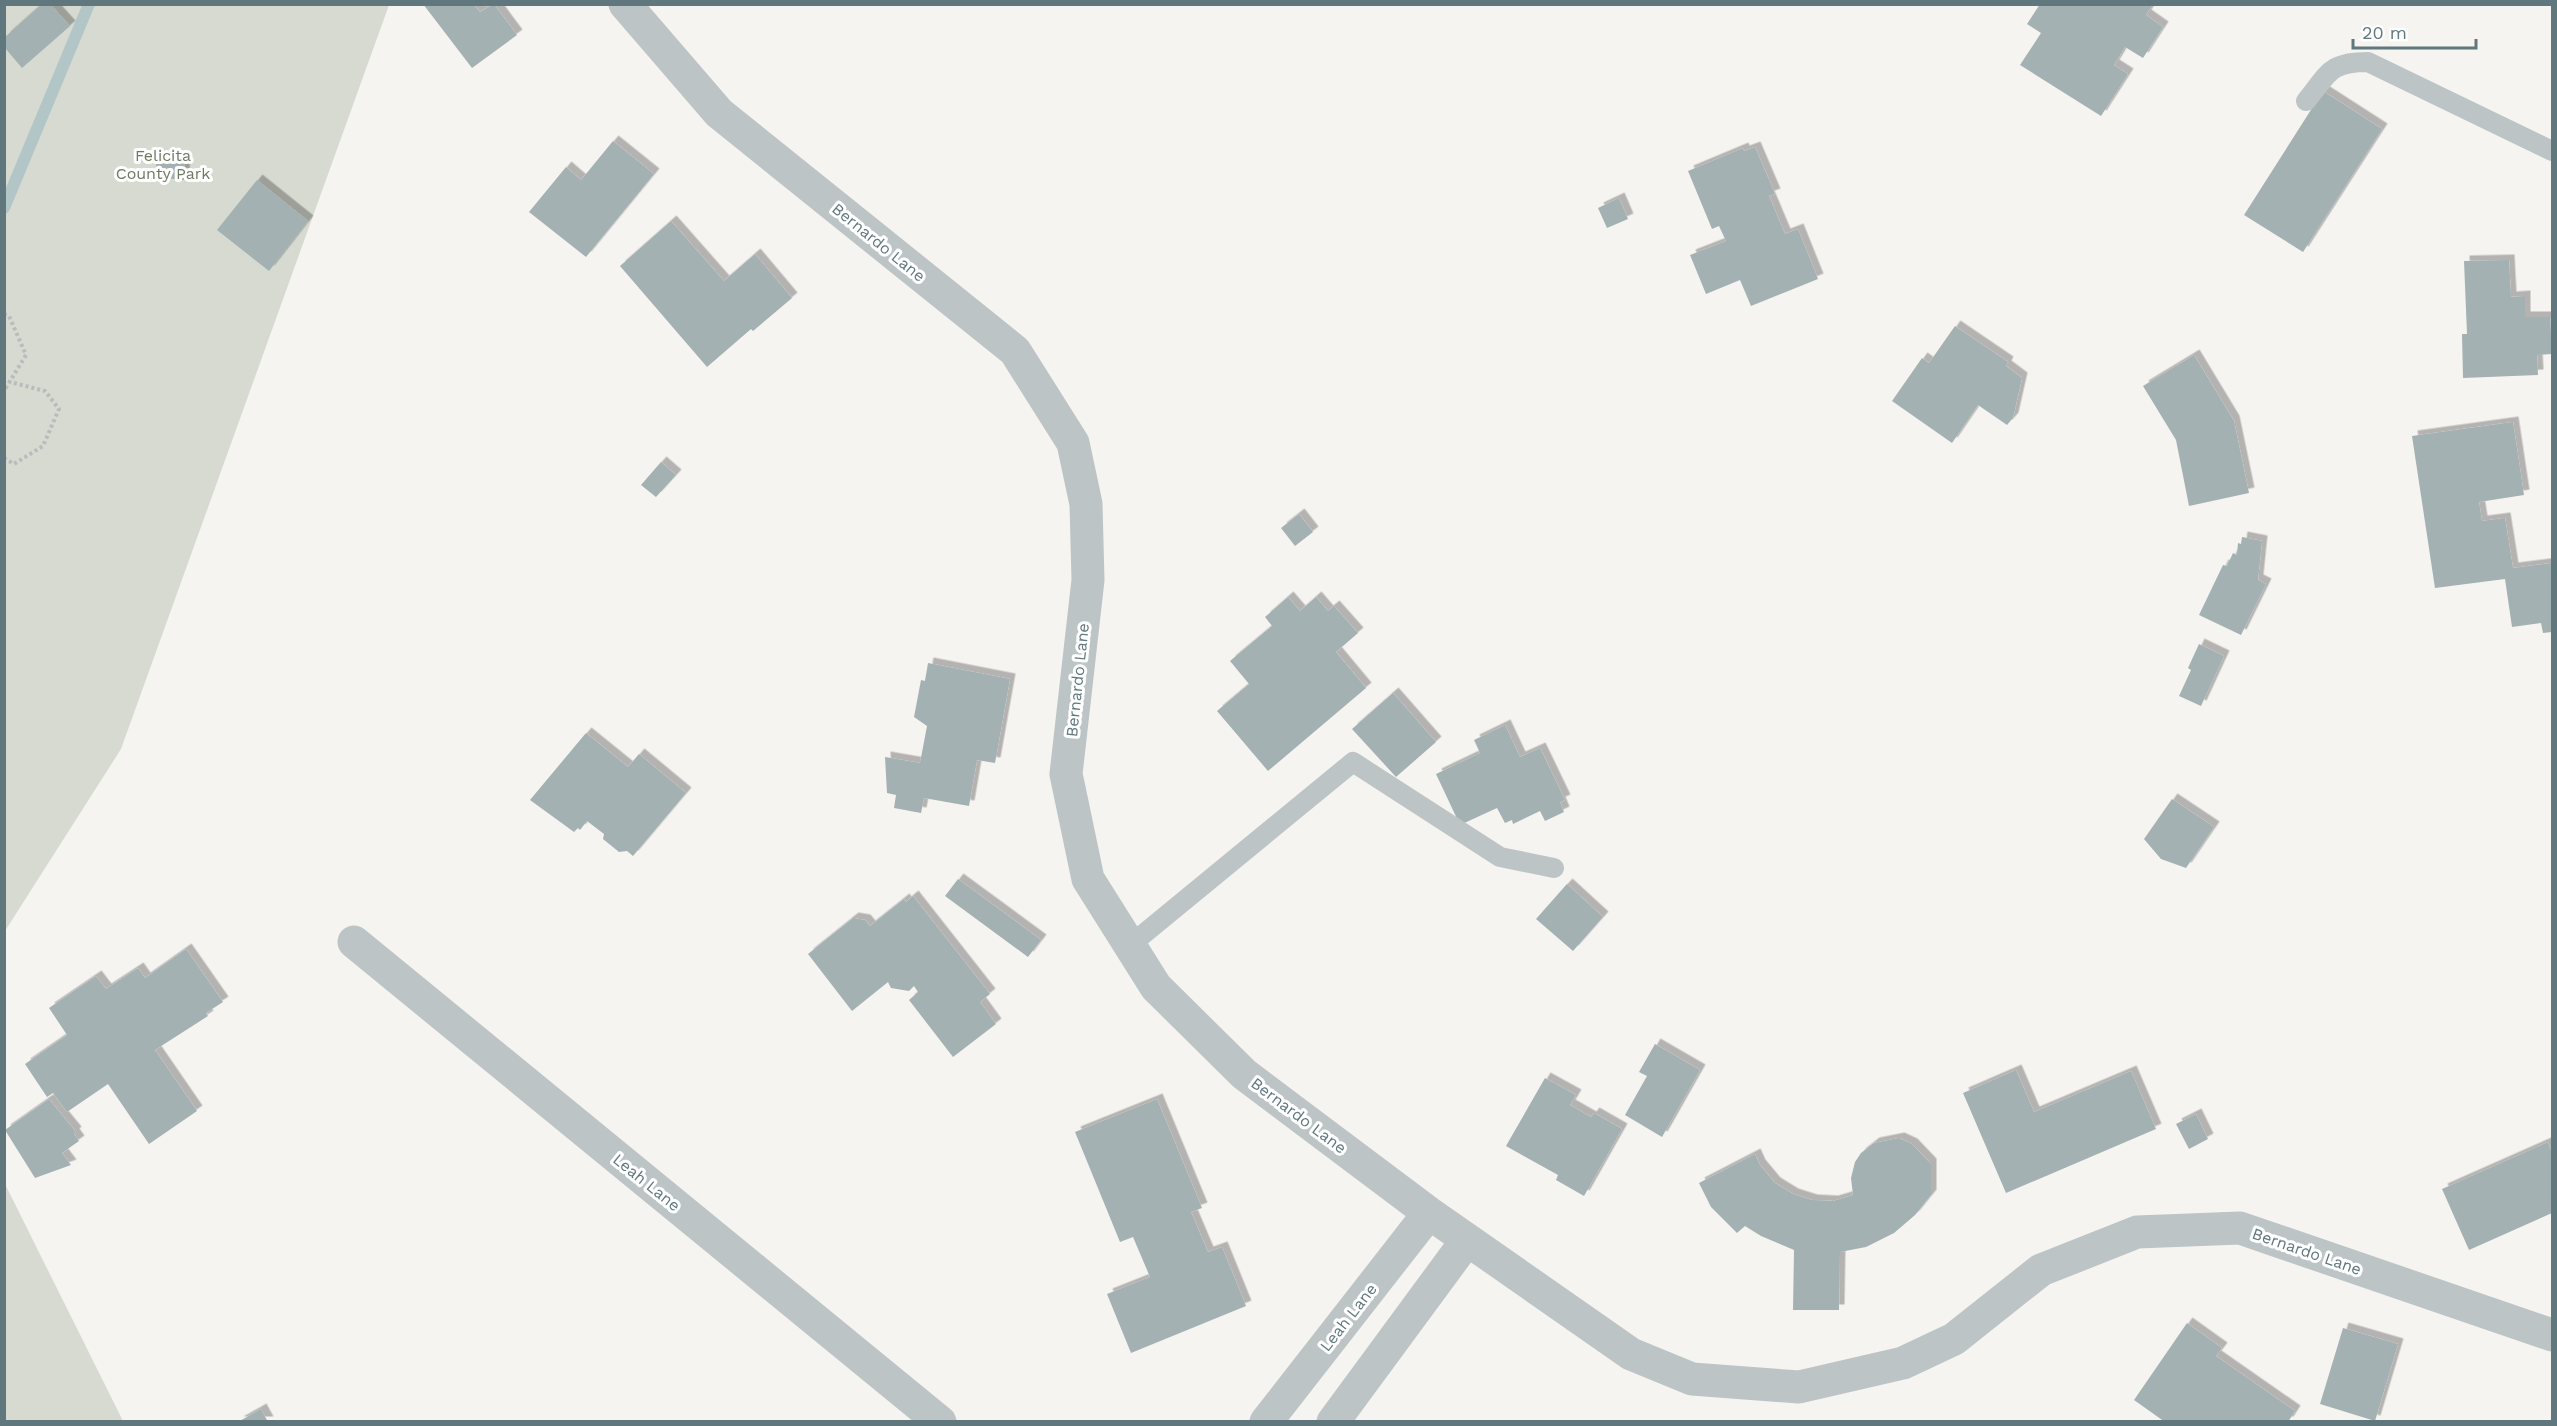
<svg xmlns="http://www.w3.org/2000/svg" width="2557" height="1426" font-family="'Work Sans',sans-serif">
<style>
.green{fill:#d6dad0}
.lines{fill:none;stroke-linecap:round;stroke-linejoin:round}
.stream{stroke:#b3c6c7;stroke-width:12}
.building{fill:#a4b1b3;filter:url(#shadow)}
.path{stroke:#b7bcbd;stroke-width:4;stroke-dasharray:3 3;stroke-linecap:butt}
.service{stroke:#bdc4c6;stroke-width:20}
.minor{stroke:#bdc4c6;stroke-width:33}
.labels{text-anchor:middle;stroke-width:6;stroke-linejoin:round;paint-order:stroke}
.park-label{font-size:16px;fill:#6c7a62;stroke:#fff}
.street-label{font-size:16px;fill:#5f777d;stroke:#fff}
</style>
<defs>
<filter id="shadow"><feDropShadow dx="5.5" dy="-5.5" stdDeviation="0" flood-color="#0004"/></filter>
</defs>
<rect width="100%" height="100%" fill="#f5f4f1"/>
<!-- green -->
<path class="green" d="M 5,5 L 389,5 L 121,749 L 5,931 Z
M 5,1184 L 123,1421 L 5,1421 Z"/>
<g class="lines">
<!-- stream -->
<path class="stream" d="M 4,208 L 89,4"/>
</g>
<!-- building -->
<path class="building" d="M 42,4 L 50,4 L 70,26 L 22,68 L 5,48 L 5,37 Z
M 423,4 L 477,4 L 475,6 L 480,12 L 494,4 L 517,35 L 472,68 Z
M 2040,4 L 2153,4 L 2146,15 L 2163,27 L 2143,58 L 2125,47 L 2114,65 L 2128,74 L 2101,116 L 2020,65 L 2041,33 L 2027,24 Z
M 2323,91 L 2382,129 L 2303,252 L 2244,215 Z
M 613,141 L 654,174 L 586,257 L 529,212 L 566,167 L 581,180 Z
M 1755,147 L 1775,194 L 1769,196 L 1785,234 L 1798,229 L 1818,279 L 1751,306 L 1740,280 L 1706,294 L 1690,255 L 1726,241 L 1719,226 L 1712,229 L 1688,171 L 1743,148 L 1744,151 Z
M 157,156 L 185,159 L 184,180 L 155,177 Z
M 257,180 L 308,221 L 269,271 L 217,230 Z
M 1619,198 L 1628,219 L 1607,228 L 1598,208 Z
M 671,221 L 724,281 L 755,254 L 792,298 L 753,331 L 751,329 L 707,367 L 620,266 Z
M 2509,260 L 2511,297 L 2525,296 L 2525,317 L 2550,317 L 2552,354 L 2537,355 L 2538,375 L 2463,378 L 2462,334 L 2467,334 L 2464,261 Z
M 1955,326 L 2008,362 L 2006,366 L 2022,378 L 2013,418 L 2007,425 L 1978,405 L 1952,443 L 1892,401 L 1922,358 L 1929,363 Z
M 2194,355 L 2234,421 L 2249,493 L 2189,506 L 2176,440 L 2143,386 Z
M 2513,422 L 2524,495 L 2479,502 L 2482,521 L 2505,518 L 2513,568 L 2552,563 L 2552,632 L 2543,633 L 2541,623 L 2512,627 L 2505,579 L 2435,588 L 2412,436 Z
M 661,462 L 676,475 L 656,497 L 641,485 Z
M 1299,514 L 1313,532 L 1295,546 L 1281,528 Z
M 2242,537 L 2262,541 L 2258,580 L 2266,584 L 2241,635 L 2199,615 L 2223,565 L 2227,566 L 2233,553 L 2237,555 L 2238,543 L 2241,544 Z
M 1288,597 L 1300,611 L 1316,597 L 1328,611 L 1334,606 L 1358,633 L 1336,652 L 1366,688 L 1268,771 L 1217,711 L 1249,684 L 1230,661 L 1272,626 L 1265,617 Z
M 2199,644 L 2224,656 L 2201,706 L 2179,696 L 2191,670 L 2188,668 Z
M 928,663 L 1010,679 L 995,763 L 977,760 L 969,806 L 924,798 L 921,813 L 894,808 L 896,795 L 887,793 L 885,757 L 920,763 L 927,726 L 914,717 L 921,680 L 925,681 Z
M 1393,693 L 1436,742 L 1396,777 L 1352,729 Z
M 1505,725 L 1520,757 L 1540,748 L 1565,800 L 1560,802 L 1564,812 L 1545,821 L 1540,811 L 1513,824 L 1512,820 L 1505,823 L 1497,808 L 1460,825 L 1436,774 L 1480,753 L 1474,740 Z
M 586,733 L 628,767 L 639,754 L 686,793 L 633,856 L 627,851 L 619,852 L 603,839 L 604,834 L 587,821 L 580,830 L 578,828 L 574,832 L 530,800 Z
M 2172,799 L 2214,827 L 2186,868 L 2161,859 L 2144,839 Z
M 958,879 L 1041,940 L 1028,957 L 945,896 Z
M 1567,884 L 1603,917 L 1573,951 L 1536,919 Z
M 913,896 L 990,994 L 980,1002 L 996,1024 L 953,1057 L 909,1000 L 918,992 L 914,986 L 909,991 L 891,988 L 888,982 L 852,1011 L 808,954 L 853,918 L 865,920 L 870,926 L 904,899 L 906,902 Z
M 186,949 L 223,1002 L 206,1013 L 208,1016 L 155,1050 L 197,1111 L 149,1144 L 108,1084 L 67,1112 L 53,1093 L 47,1097 L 25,1064 L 67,1035 L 49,1008 L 96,976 L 106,989 L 138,968 L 145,978 Z
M 1655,1044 L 1700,1070 L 1662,1137 L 1625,1115 L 1647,1076 L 1639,1072 Z
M 2016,1070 L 2034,1112 L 2131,1071 L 2156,1129 L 2006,1193 L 1963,1093 Z
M 1545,1078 L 1576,1095 L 1570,1105 L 1591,1117 L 1594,1113 L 1622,1129 L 1584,1196 L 1556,1180 L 1558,1175 L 1506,1146 Z
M 49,1099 L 76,1132 L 74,1134 L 79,1141 L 62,1153 L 71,1165 L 35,1178 L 5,1130 Z
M 1157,1099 L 1202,1208 L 1191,1212 L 1208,1252 L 1222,1247 L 1246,1306 L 1131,1353 L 1107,1294 L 1150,1277 L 1133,1237 L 1120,1242 L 1075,1132 Z
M 2196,1114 L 2208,1139 L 2189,1149 L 2176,1124 Z
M 1899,1138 L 1912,1144 L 1931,1164 L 1931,1195 L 1915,1215 L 1894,1233 L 1866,1247 L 1840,1252 L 1839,1310 L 1793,1310 L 1794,1250 L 1761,1236 L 1745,1226 L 1737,1233 L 1711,1207 L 1699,1183 L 1755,1154 L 1760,1165 L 1775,1183 L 1793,1194 L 1812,1200 L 1833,1201 L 1853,1195 L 1851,1178 L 1855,1162 L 1861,1153 L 1874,1143 Z
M 2548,1142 L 2552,1153 L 2552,1213 L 2469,1250 L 2442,1189 Z
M 2187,1323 L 2222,1348 L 2216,1356 L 2295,1411 L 2288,1422 L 2165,1422 L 2134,1400 Z
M 2343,1328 L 2398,1344 L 2375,1421 L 2320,1404 Z
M 261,1409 L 268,1422 L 238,1422 Z"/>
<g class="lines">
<!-- path -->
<path class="path" d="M 4,314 L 9,316 L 26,355 L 4,391
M 4,458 L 14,464 L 43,446 L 59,409 L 45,391 L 10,382"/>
<!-- service -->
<path class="service" d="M 2306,101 C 2329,73 2329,62 2368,62 L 2552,151
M 1129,946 L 1353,762 L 1500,857 L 1554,868"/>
<!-- minor -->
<path class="minor" d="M 625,4 L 719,113 L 1015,351 L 1073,443 L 1086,504 L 1088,580 L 1066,774 L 1088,879 L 1156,987 L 1244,1074 L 1429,1213 L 1631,1354 L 1692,1379 L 1799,1387 L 1903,1363 L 1954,1339 L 2041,1270 L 2137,1232 L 2240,1228 L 2552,1335
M 354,942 L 940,1422
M 1266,1422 L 1429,1213
M 1333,1422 L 1467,1240"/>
</g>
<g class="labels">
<!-- park labels -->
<g class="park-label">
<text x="163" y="161">Felicita<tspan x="163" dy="18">County Park</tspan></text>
</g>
<!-- street labels -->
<g class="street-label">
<text transform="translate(879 242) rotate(39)" y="6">Bernardo Lane</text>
<text transform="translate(1077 680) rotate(-84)" y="6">Bernardo Lane</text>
<text transform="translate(1299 1115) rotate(37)" y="6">Bernardo Lane</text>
<text transform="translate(647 1182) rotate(39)" y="6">Leah Lane</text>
<text transform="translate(2307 1251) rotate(19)" y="6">Bernardo Lane</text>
<text transform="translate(1348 1317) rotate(-52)" y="6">Leah Lane</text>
</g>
</g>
<!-- border -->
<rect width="2557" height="1426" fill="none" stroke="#5f777d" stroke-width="12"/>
<!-- scale -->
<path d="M2353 39v9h123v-9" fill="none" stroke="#5f777d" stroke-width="3"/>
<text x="2362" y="39" font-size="18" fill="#5f777d" stroke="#ffffff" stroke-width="4.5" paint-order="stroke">20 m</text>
</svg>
